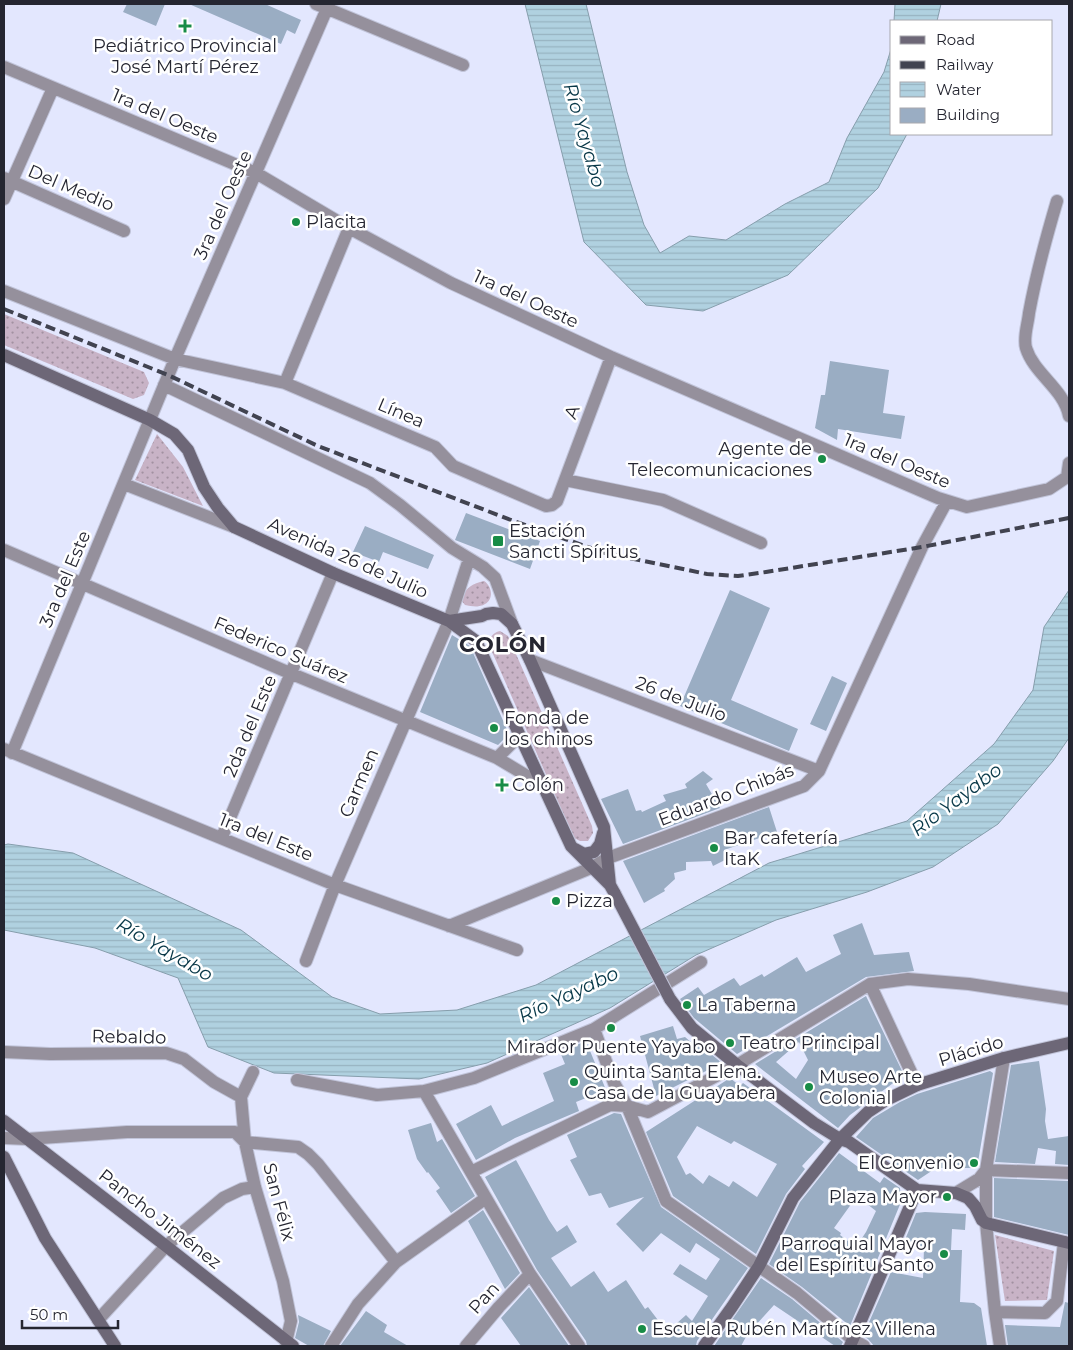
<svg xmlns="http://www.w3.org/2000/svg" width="1073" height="1350" font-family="Montserrat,sans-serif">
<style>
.grass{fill:url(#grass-dots)}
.water{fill:url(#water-rules);stroke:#869eac}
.building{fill:#9aadc3;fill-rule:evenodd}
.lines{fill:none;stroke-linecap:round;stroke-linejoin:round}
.street-casing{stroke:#c1c4d9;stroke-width:14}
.secondary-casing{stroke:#c1c4d9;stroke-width:14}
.street{stroke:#95909c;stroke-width:12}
.secondary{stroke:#6d6777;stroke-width:12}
.rail{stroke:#414350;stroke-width:4;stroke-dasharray:10 5;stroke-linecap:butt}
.secondary-bridge-casing{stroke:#c1c4d9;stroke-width:14;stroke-linecap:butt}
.secondary-bridge{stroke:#6d6777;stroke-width:12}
.poi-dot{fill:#188c46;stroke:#fff;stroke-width:2}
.labels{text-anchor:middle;stroke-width:5;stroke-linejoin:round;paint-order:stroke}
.poi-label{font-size:18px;fill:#252631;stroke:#fff;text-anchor:start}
.street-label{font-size:18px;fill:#252631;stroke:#fff}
.water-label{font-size:19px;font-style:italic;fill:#073747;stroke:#fff}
.district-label{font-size:22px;font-weight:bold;letter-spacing:1px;fill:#252631;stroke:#fff}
</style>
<defs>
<pattern id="grass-dots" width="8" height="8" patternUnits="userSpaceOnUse" patternTransform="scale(1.25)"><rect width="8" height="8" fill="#c8b3c6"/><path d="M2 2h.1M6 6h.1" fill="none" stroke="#a291a1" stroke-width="1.8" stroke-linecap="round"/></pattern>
<pattern id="water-rules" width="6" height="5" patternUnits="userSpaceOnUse" patternTransform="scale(1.25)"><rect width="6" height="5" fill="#b0d1e0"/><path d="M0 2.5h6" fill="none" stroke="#97b3c1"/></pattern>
</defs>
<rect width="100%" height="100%" fill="#e3e7fe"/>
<!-- grass -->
<path class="grass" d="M 4,314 L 144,372 L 149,383 L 144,395 L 133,399 L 4,345 Z
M 157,434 L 183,467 L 203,506 L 135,480 Z
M 484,581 C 492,586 494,599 485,604 C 479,608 471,606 465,605 L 461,600 C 465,588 473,583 484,581 Z
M 500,631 L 508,636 L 592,826 L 593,833 L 588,841 L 580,841 L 574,838 L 489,645 C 490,637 492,633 500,631 Z
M 995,1235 L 1054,1251 L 1047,1300 L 1005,1301 Z"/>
<!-- water -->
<path class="water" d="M 525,4 L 586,4 L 627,172 L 644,225 L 660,253 L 689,236 L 726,240 L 785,204 L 829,182 L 847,138 L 884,72 L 892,46 L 892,134 L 907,134 L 878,188 L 788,275 L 703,311 L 646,305 L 584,242 Z
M 895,4 L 941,4 L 937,21 L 894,21 Z
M 1069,590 L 1069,738 L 1053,761 L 998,824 L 933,867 L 867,892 L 776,920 L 696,955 L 610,1008 L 487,1063 L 419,1079 L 274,1073 L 208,1047 L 178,978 L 95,948 L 4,930 L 4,845 L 8,844 L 73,853 L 241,930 L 332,997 L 380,1014 L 457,1010 L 536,985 L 769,863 L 907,821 L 994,744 L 1033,690 L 1044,627 Z"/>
<!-- building -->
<path class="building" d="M 127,4 L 165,4 L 156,26 L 123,12 Z
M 189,4 L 265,4 L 301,20 L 295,34 L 287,30 L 281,44 Z
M 830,361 L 889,370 L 883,413 L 905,416 L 901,439 L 838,429 L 837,440 L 815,428 L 821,395 L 825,395 Z
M 466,513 L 540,541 L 530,569 L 455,540 Z
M 365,526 L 434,555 L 428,569 L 383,552 L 379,562 L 353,552 Z
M 730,590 L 770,608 L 731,700 L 798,729 L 789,751 L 680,706 Z
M 452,635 L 470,646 L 509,734 L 498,745 L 420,712 Z
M 832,676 L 847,683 L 826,731 L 810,724 Z
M 703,771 L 713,779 L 706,784 L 720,808 L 623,844 L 601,799 L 628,789 L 636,811 L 641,810 L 642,812 L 666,801 L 663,795 L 687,788 L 685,784 Z
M 769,807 L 777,832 L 724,850 L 727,859 L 713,866 L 711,861 L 686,862 L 686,870 L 674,873 L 675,879 L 664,889 L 665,891 L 644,903 L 623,861 Z
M 862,923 L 874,955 L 909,952 L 914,971 L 866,977 L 737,1054 L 694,1018 L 680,999 L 698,987 L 704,995 L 734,978 L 740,986 L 762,974 L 764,977 L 797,957 L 806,972 L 841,954 L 833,935 Z
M 866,996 L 904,1075 L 850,1115 L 838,1128 L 755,1064 ZM 799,1042 L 808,1060 L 796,1079 L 776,1062 Z
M 673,1026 L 677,1039 L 685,1037 L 692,1043 L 695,1041 L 722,1063 L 656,1096 L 640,1036 Z
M 586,1041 L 606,1090 L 576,1102 L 579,1111 L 515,1138 L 476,1160 L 456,1124 L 491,1105 L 502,1126 L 554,1101 L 543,1073 L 565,1064 L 560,1052 Z
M 1039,1061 L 1046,1109 L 1045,1121 L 1048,1139 L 1069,1136 L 1069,1165 L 1055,1164 L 1056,1151 L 1038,1148 L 1035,1164 L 995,1162 L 1011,1065 Z
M 990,1071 L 993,1073 L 977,1168 L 936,1168 L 918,1180 L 856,1137 L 873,1118 L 900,1102 L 917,1094 Z
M 730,1078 L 740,1086 L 743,1083 L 824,1142 L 802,1166 L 805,1169 L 786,1194 L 756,1254 L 673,1196 L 646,1132 ZM 697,1126 L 731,1144 L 734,1141 L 777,1164 L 757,1197 L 733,1181 L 729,1187 L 709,1175 L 703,1184 L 690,1173 L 686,1175 L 677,1157 Z
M 614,1113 L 621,1114 L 661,1207 L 748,1268 L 697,1341 L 696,1346 L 587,1346 L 586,1341 L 537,1270 L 485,1177 L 516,1160 L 549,1220 L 557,1232 L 567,1225 L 577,1242 L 551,1258 L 571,1287 L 594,1271 L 608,1292 L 626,1280 L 645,1309 L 648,1307 L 667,1332 L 686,1315 L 692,1321 L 708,1296 L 673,1274 L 680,1264 L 706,1280 L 720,1259 L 696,1243 L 690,1253 L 661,1233 L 643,1252 L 616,1224 L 644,1197 L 609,1208 L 601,1193 L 589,1196 L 570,1160 L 577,1157 L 567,1135 Z
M 431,1123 L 437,1142 L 442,1139 L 475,1196 L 451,1213 L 436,1191 L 440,1188 L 428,1172 L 427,1173 L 417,1159 L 408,1130 Z
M 839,1153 L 880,1183 L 884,1177 L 900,1188 L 901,1202 L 850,1326 L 802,1287 L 769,1264 L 800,1202 ZM 857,1196 L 876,1211 L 866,1232 L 856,1247 L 840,1235 L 841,1233 L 834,1228 Z
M 994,1178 L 1069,1181 L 1069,1235 L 994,1217 Z
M 483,1210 L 520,1273 L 505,1289 L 468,1221 Z
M 925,1212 L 966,1214 L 965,1230 L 952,1229 L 951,1250 L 962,1250 L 960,1302 L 974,1303 L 981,1308 L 987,1346 L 874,1346 L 868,1339 L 863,1336 L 891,1272 L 923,1278 L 924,1248 L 902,1247 L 916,1213 Z
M 761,1278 L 792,1299 L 843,1342 L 841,1346 L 835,1346 L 774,1305 L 747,1335 L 741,1346 L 714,1346 Z
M 529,1287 L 569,1346 L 521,1346 L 501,1318 Z
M 1065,1302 L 1069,1303 L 1069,1346 L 1008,1346 L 1005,1325 L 1060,1327 Z
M 366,1311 L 387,1325 L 384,1332 L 408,1346 L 340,1346 Z
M 298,1315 L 331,1331 L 323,1346 L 309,1346 L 295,1338 L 299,1322 Z"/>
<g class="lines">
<defs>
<path id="street" d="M 316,4 L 463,65
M 4,67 L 256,173 L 349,228 L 451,283 L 611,357 L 938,498 L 967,507 L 1049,489 L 1067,477 L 1069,463
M 4,178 L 124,231
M 4,199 L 53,88
M 1057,201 C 1046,238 1036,275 1029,313 C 1028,324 1023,337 1026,348 C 1034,374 1064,389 1069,416
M 4,291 L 175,359 L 285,383 L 435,447 L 453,466 L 546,506 L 552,505 L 557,501 L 611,357
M 285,383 L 349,228
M 164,385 L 370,483 L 400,505 L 452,548 L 483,567 L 495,578 L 512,624
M 565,480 L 663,500 L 761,543
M 124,484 L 234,527
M 4,550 L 292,674 L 497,758 L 542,785
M 530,660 L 819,771
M 4,749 L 335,885 L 517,950
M 12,753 L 175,359 L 329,4
M 497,758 L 519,736
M 222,837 L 333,573
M 449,926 L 591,868 L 608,858 L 804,786 L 819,771 L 922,547 L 947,501
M 306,961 L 335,885 L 449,621 L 469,559
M 870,984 L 917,1085
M 594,1029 L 614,1083 L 627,1106 L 666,1201 L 797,1293 L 852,1339 L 864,1346
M 4,1052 L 50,1054 L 166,1053 L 184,1059 L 214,1082 L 241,1097
M 253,1072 L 241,1097 L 245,1142 L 255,1187 L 283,1281 L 291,1321 L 286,1342
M 297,1080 L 377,1095 L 424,1091 L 474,1078 L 594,1029 L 701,962
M 424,1091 L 530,1274 L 579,1346
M 4,1138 L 27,1139 L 127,1132 L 235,1132 L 245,1142 L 298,1147 L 308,1154 L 318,1164 L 396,1262
M 471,1172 L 610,1105 L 627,1106 L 648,1112 L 737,1065 L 870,984 L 908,979 L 969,984 L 1069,999
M 956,1193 L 979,1179 L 986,1170 L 1069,1173
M 995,1312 L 1045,1313 L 1057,1301 L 1064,1242
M 98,1320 L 166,1246 L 223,1198 L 242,1189 L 255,1187
M 331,1346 L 358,1304 L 396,1262 L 486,1198
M 466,1346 L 499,1307 L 530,1274
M 1000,1346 L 995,1312 L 986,1223 L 986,1170 L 1004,1058"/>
<path id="secondary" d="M 4,355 L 150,420 L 174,434 L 188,450 L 204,487 L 218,508 L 234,527 L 333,573 L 449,621 L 476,641 L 571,846 L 610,885 L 615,894
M 449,621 L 482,616 L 486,614 L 493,613 L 501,614 L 512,624 L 530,660 L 604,827 L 610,885
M 575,849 L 584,854 L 594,852 L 600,844 L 603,833
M 670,999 L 692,1028 L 737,1065 L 814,1123 L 840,1139 L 849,1142 L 917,1190 L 956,1193 L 968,1198 L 975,1206 L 982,1220 L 986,1223 L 1069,1243
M 4,1121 L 166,1246 L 293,1346
M 4,1157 L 45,1238 L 115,1346
M 704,1346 L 732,1307 L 759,1266 L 793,1198 L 840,1139 L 868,1112 L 886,1100 L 917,1085 L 1004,1058 L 1069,1043
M 850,1346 L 917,1190"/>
</defs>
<!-- street casing -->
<use href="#street" class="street-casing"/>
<!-- secondary casing -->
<use href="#secondary" class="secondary-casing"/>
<!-- street -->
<use href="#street" class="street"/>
<!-- secondary -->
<use href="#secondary" class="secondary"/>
<!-- rail -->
<path class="rail" d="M 4,309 L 168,375 L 318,446 L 511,520 L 605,553 L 707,574 L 738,576 L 766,572 L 922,547 L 1069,518"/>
<defs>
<path id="secondary-bridge" d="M 615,894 L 670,999"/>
</defs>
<!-- secondary-bridge casing -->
<use href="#secondary-bridge" class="secondary-bridge-casing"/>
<!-- secondary-bridge -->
<use href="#secondary-bridge" class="secondary-bridge"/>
</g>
<!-- markers -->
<g class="poi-dot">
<path d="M182.5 18.5h5v5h5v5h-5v5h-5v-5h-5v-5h5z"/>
<circle cx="296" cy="222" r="5"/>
<circle cx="822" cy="459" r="5"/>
<rect x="492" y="535" width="12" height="12" rx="2.5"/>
<circle cx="494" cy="728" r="5"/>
<path d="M499.5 777.5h5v5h5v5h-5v5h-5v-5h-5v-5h5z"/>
<circle cx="714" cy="848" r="5"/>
<circle cx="556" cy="901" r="5"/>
<circle cx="687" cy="1005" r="5"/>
<circle cx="611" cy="1028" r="5"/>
<circle cx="730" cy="1043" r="5"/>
<circle cx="574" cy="1082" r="5"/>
<circle cx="809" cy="1087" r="5"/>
<circle cx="974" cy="1163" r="5"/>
<circle cx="947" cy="1197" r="5"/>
<circle cx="944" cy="1254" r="5"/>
<circle cx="642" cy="1329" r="5"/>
</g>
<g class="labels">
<!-- poi labels -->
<g class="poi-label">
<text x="185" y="52" text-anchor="middle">Pediátrico Provincial<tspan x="185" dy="21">José Martí Pérez</tspan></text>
<text x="306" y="228">Placita</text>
<text x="812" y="455" text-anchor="end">Agente de<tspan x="812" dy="21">Telecomunicaciones</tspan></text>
<text x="509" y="537">Estación<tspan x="509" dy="21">Sancti Spíritus</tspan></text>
<text x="504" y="724">Fonda de<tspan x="504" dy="21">los chinos</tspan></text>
<text x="512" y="791">Colón</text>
<text x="724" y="844">Bar cafetería<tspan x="724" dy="21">ItaK</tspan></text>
<text x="566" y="907">Pizza</text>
<text x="697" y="1011">La Taberna</text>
<text x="740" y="1049">Teatro Principal</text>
<text x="611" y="1053" text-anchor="middle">Mirador Puente Yayabo</text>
<text x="584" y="1078">Quinta Santa Elena.<tspan x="584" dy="21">Casa de la Guayabera</tspan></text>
<text x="819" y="1083">Museo Arte<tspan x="819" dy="21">Colonial</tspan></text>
<text x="964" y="1169" text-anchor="end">El Convenio</text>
<text x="937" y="1203" text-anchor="end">Plaza Mayor</text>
<text x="934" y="1250" text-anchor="end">Parroquial Mayor<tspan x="934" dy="21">del Espíritu Santo</tspan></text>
<text x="652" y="1335">Escuela Rubén Martínez Villena</text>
</g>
<!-- street labels -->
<g class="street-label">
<text transform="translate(165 116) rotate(23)" y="6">1ra del Oeste</text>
<text transform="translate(71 188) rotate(23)" y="6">Del Medio</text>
<text transform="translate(223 205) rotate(-66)" y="6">3ra del Oeste</text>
<text transform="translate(526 299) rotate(25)" y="6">1ra del Oeste</text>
<text transform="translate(572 412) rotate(-69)" y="6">A</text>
<text transform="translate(401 413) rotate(23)" y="6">Línea</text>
<text transform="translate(897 461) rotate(23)" y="6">1ra del Oeste</text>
<text transform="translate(348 558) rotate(24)" y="6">Avenida 26 de Julio</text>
<text transform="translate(65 579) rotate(-67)" y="6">3ra del Este</text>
<text transform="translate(281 650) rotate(23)" y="6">Federico Suárez</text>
<text transform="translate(681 699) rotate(21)" y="6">26 de Julio</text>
<text transform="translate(250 726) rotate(-67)" y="6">2da del Este</text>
<text transform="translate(359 783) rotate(-67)" y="6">Carmen</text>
<text transform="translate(726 795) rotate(-21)" y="6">Eduardo Chibás</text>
<text transform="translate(266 837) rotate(22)" y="6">1ra del Este</text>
<text transform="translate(129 1037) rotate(1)" y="6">Rebaldo</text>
<text transform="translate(971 1051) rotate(-17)" y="6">Plácido</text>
<text transform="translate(279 1202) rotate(75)" y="6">San Félix</text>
<text transform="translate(160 1219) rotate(38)" y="6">Pancho Jiménez</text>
<text transform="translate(484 1298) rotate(-48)" y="6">Pan</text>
</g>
<!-- water labels -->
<g class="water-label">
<text transform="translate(585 135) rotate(74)" y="7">Río Yayabo</text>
<text transform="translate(956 799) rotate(-37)" y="7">Río Yayabo</text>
<text transform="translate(165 949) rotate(30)" y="7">Río Yayabo</text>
<text transform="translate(568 994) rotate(-25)" y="7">Río Yayabo</text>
</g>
<!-- district labels -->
<g class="district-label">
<text x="503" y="652">COLÓN</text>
</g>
</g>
<!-- border -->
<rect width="1073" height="1350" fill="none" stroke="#252631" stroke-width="10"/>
<!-- legend -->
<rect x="890" y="20" width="162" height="115" fill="#ffffff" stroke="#a8a8ad"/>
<rect x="900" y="36" width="25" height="8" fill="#6d6777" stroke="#a8a8ad"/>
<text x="936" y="45" font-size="15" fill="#252631">Road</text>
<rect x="900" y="61" width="25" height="8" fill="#414350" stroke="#a8a8ad"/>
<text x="936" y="70" font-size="15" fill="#252631">Railway</text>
<rect x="900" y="82" width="25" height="15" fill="url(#water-rules)" stroke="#a8a8ad"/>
<text x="936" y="95" font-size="15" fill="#252631">Water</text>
<rect x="900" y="108" width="25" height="15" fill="#9aadc3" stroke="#a8a8ad"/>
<text x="936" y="120" font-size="15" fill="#252631">Building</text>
<!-- scale -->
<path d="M22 1320v8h96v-8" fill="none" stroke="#252631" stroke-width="2.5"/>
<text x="30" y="1320" font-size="15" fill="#252631" stroke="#ffffff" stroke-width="4" paint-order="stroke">50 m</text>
</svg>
